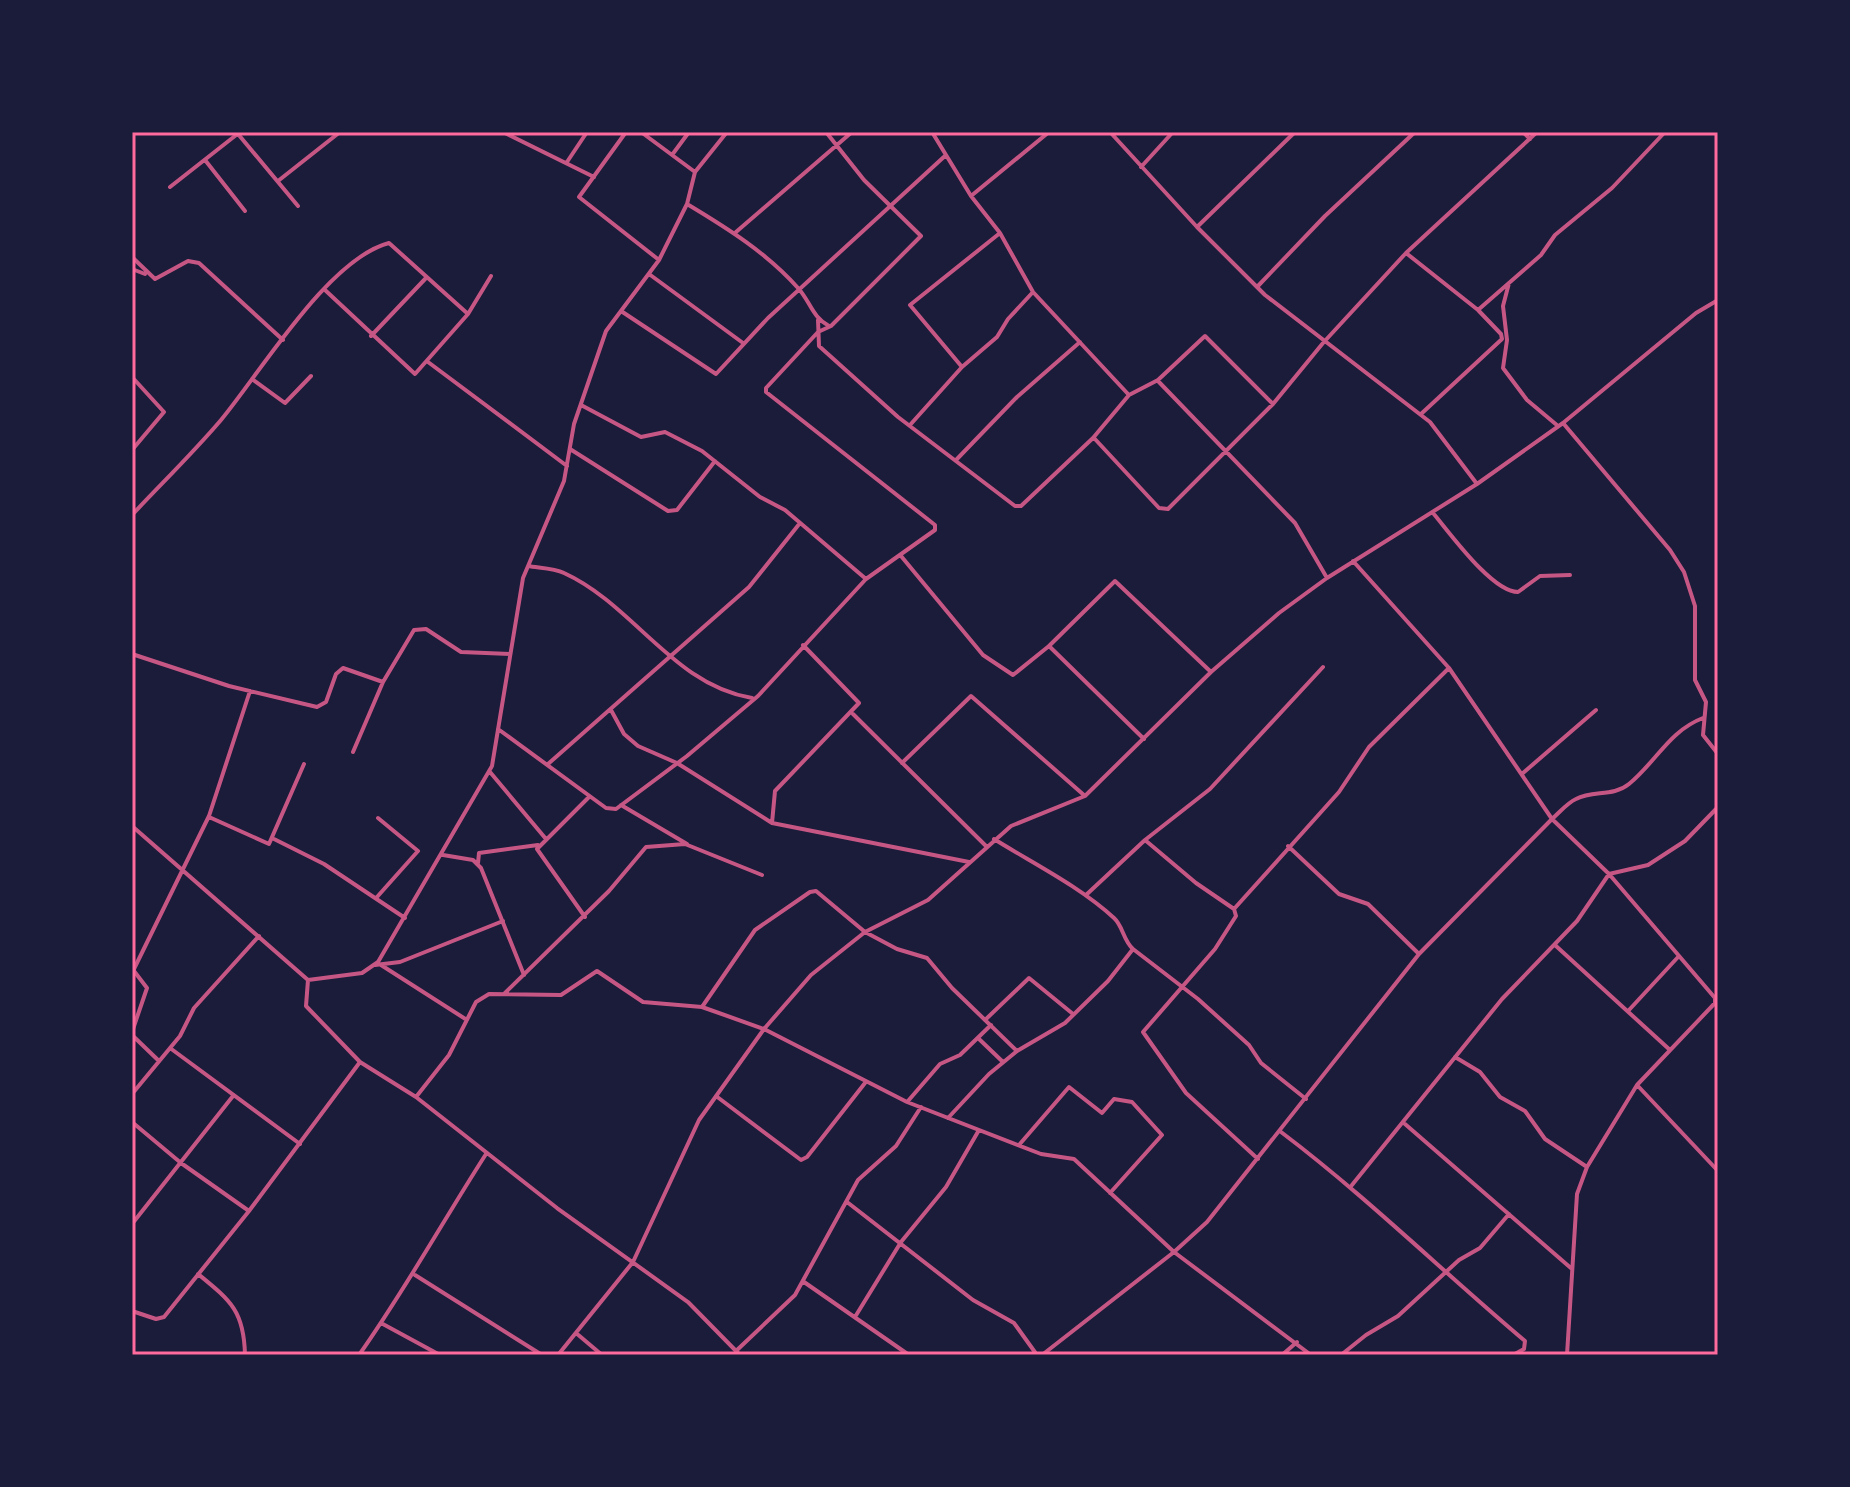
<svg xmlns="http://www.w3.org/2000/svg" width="1850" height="1487" font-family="Rubik,sans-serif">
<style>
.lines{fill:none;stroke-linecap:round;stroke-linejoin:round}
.minor{stroke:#c65784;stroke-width:4}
.neatline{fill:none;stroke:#ff6b9d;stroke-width:3}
</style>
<rect width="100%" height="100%" fill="#1b1b3a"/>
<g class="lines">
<!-- minor -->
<path class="minor" d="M 503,132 L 594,177
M 626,132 L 579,197 L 659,260
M 641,132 L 695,172
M 932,132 L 971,196 L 1000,233 L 1033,292 L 1128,394
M 1110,132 L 1197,227 L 1265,295 L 1430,422 L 1477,484
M 1523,132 L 1530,139
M 238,134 L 298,206
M 672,155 L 689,132
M 205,160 L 245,211
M 567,162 L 587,132
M 1141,167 L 1173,132
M 278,181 L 340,132
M 170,187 L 240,132
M 971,196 L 1049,132
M 687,204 C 727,228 767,253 798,288 C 810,301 812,317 829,326
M 1197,227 L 1295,132
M 736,232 L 852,132
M 1406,253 L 1478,310 L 1501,334 L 1502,339 L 1421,414
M 132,257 L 155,279 L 188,261 L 199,263 L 283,340
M 132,269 L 145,274
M 649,274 L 743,343
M 1509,283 L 1503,306 L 1507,340 L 1503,368 L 1527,400 L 1558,426
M 1257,287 L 1325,216 L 1415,132
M 325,290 L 415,374 L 468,314 L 491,276
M 1478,310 L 1541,255 L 1555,235 L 1612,188 L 1665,132
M 621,311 L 716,374 L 768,318 L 946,155
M 818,320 L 819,346 L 898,417 L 1015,506 L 1021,506 L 1093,438 L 1129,395 L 1158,380 L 1205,336 L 1273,404
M 371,336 L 426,278
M 428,362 L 567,466
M 962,367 L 910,305 L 1000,233
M 132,377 L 164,412 L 132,450
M 252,379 L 285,403 L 311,376
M 1158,381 L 1295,523 L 1327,578
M 581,405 L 641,437 L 665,432 L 702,451 L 760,497 L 785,510 L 866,579
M 1563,423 L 1670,550 L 1684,572 L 1695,606 L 1695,680 L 1706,702 L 1703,735 L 1718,754
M 910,425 L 962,367 L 997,337 L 1008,319 L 1033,292
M 1094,438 L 1159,508 L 1168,509 L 1273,404 L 1323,343 L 1406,253 L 1537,132
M 570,449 L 668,511 L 677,510 L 715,461
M 957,459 L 1017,397 L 1080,342
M 1433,513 C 1450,533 1492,592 1518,592 L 1540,576 L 1570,575
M 132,515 C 161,484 193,453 221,420 C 261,372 328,259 389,243 L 468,314
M 901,556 L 983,655 L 1013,675 L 1049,646 L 1115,581 L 1211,672
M 1353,561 L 1449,668 L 1552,819 L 1609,874 L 1715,998 L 1715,1003 L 1637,1085 L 1587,1167 L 1577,1194 L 1567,1355
M 528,566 C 540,568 554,568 564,573 C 634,605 673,685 752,698
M 1049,646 L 1144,739
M 132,654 L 229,686 L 317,707 L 326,702 L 336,674 L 343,668 L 383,682
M 611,710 L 624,734 L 638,746 L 677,763 L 772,823 L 969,862
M 853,714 L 987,847
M 498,729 L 606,808 L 616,809 L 687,756 L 758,696 L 866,579 L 935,530 L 935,525 L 766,392 L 766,388 L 818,332 L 831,326 L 921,236 L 864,180 L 826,132
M 353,752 L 383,682 L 414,630 L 426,629 L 461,652 L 510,654
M 902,763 L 971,696 L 1085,796
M 548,764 L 749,587 L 800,523
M 490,772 L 546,839
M 1523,773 L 1596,710
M 621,805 L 687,844
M 209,817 L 269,844 L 304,764
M 772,823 L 775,791 L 859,703 L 803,645
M 132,826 L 308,980
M 274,839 L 324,864 L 405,918
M 994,839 C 1034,864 1079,886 1114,918 C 1123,926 1123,940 1133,949 L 1198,999 L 1249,1045 L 1261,1063 L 1306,1099
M 1145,840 L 1196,883 L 1234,909
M 1288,846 L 1339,894 L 1368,904 L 1419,954
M 443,855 L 473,860 L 481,868 L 524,975
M 478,863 L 479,853 L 538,845
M 1086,895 L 1145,840 L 1210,789 L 1323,667
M 377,897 L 418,851 L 378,818
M 585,917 L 537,849 L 589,797
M 1556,946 L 1670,1050
M 375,965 L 400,962 L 503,921
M 381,965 L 467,1020
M 132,973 L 209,816 L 250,691
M 308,980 L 362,973 L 378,962 L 492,766 L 523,578 L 564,481 L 574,424 L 606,331 L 659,260 L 687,204 L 695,172 L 727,132
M 308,980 L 306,1006 L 360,1062 L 416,1097 L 557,1208 L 688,1302 L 740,1355
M 505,993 L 609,891 L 646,847 L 685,844 L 762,875
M 702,1007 L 755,930 L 810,892 L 816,891 L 865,932 L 897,949 L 927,958 L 952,988 L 1017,1051
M 1629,1010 L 1679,956
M 985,1020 L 1029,978 L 1073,1014
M 132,1032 L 147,988 L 134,971
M 132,1035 L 159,1061
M 979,1039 L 1003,1062
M 170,1048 L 300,1144
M 1455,1057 L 1480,1072 L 1500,1097 L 1525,1111 L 1545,1139 L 1587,1167
M 1637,1085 L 1718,1171
M 132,1094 L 180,1036 L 194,1008 L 259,936
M 716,1096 L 801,1160 L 807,1157 L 865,1083
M 416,1097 L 449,1055 L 476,1002 L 489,994 L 561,995 L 597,971 L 643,1002 L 702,1007 L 764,1029 L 907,1102 L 1041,1154 L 1074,1159 L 1174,1252 L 1311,1355
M 908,1101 L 940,1064 L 960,1055 L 991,1025
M 948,1118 L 989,1074 L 1017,1051 L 1065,1023 L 1108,981 L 1133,949
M 132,1122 L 181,1163 L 249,1211
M 1405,1124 L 1572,1269
M 1281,1132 C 1367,1197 1443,1272 1525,1341 L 1524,1349 L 1513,1355
M 1019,1145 L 1069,1087 L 1102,1113 L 1114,1099 L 1132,1102 L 1162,1135 L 1110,1193
M 1258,1159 L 1186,1093 L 1143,1032 L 1215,949 L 1236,916 L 1234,909 L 1339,792 L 1369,747 L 1449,668
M 1352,1185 L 1502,999 L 1577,921 L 1609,874 L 1648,865 L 1685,841 L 1718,807
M 847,1202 L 973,1300 L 1014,1323 L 1037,1355
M 132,1224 L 233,1096
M 198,1274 C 231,1301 244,1311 245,1355
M 415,1275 L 542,1355
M 804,1282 L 909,1355
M 132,1311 L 156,1319 L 164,1317 L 249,1211 L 360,1062
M 855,1317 L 901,1242 L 946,1187 L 979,1130
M 381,1323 L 440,1355
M 576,1333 L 602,1355
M 736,1351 L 795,1295 L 858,1180 L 896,1146 L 921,1107
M 359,1355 C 405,1290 443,1221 486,1154
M 558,1355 L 633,1262 L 699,1120 L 764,1029 L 811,975 L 865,932 L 928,900 L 1011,826 L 1085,796 L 1211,672 L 1279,613 L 1327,578 L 1477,484 L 1563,423 L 1696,313 L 1718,300
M 1042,1355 L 1174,1252 L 1207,1222 L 1419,954 L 1552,819 C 1559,813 1567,803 1576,799 C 1593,790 1613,797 1629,784 C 1656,762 1669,731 1703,718
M 1179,1355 L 1188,1355
M 1282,1355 L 1297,1342
M 1341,1355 L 1366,1335 L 1398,1316 L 1459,1260 L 1480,1248 L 1509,1214"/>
</g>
<!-- border -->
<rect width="1850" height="1487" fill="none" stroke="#1b1b3a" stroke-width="268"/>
<rect x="134" y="134" width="1582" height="1219" class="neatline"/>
</svg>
